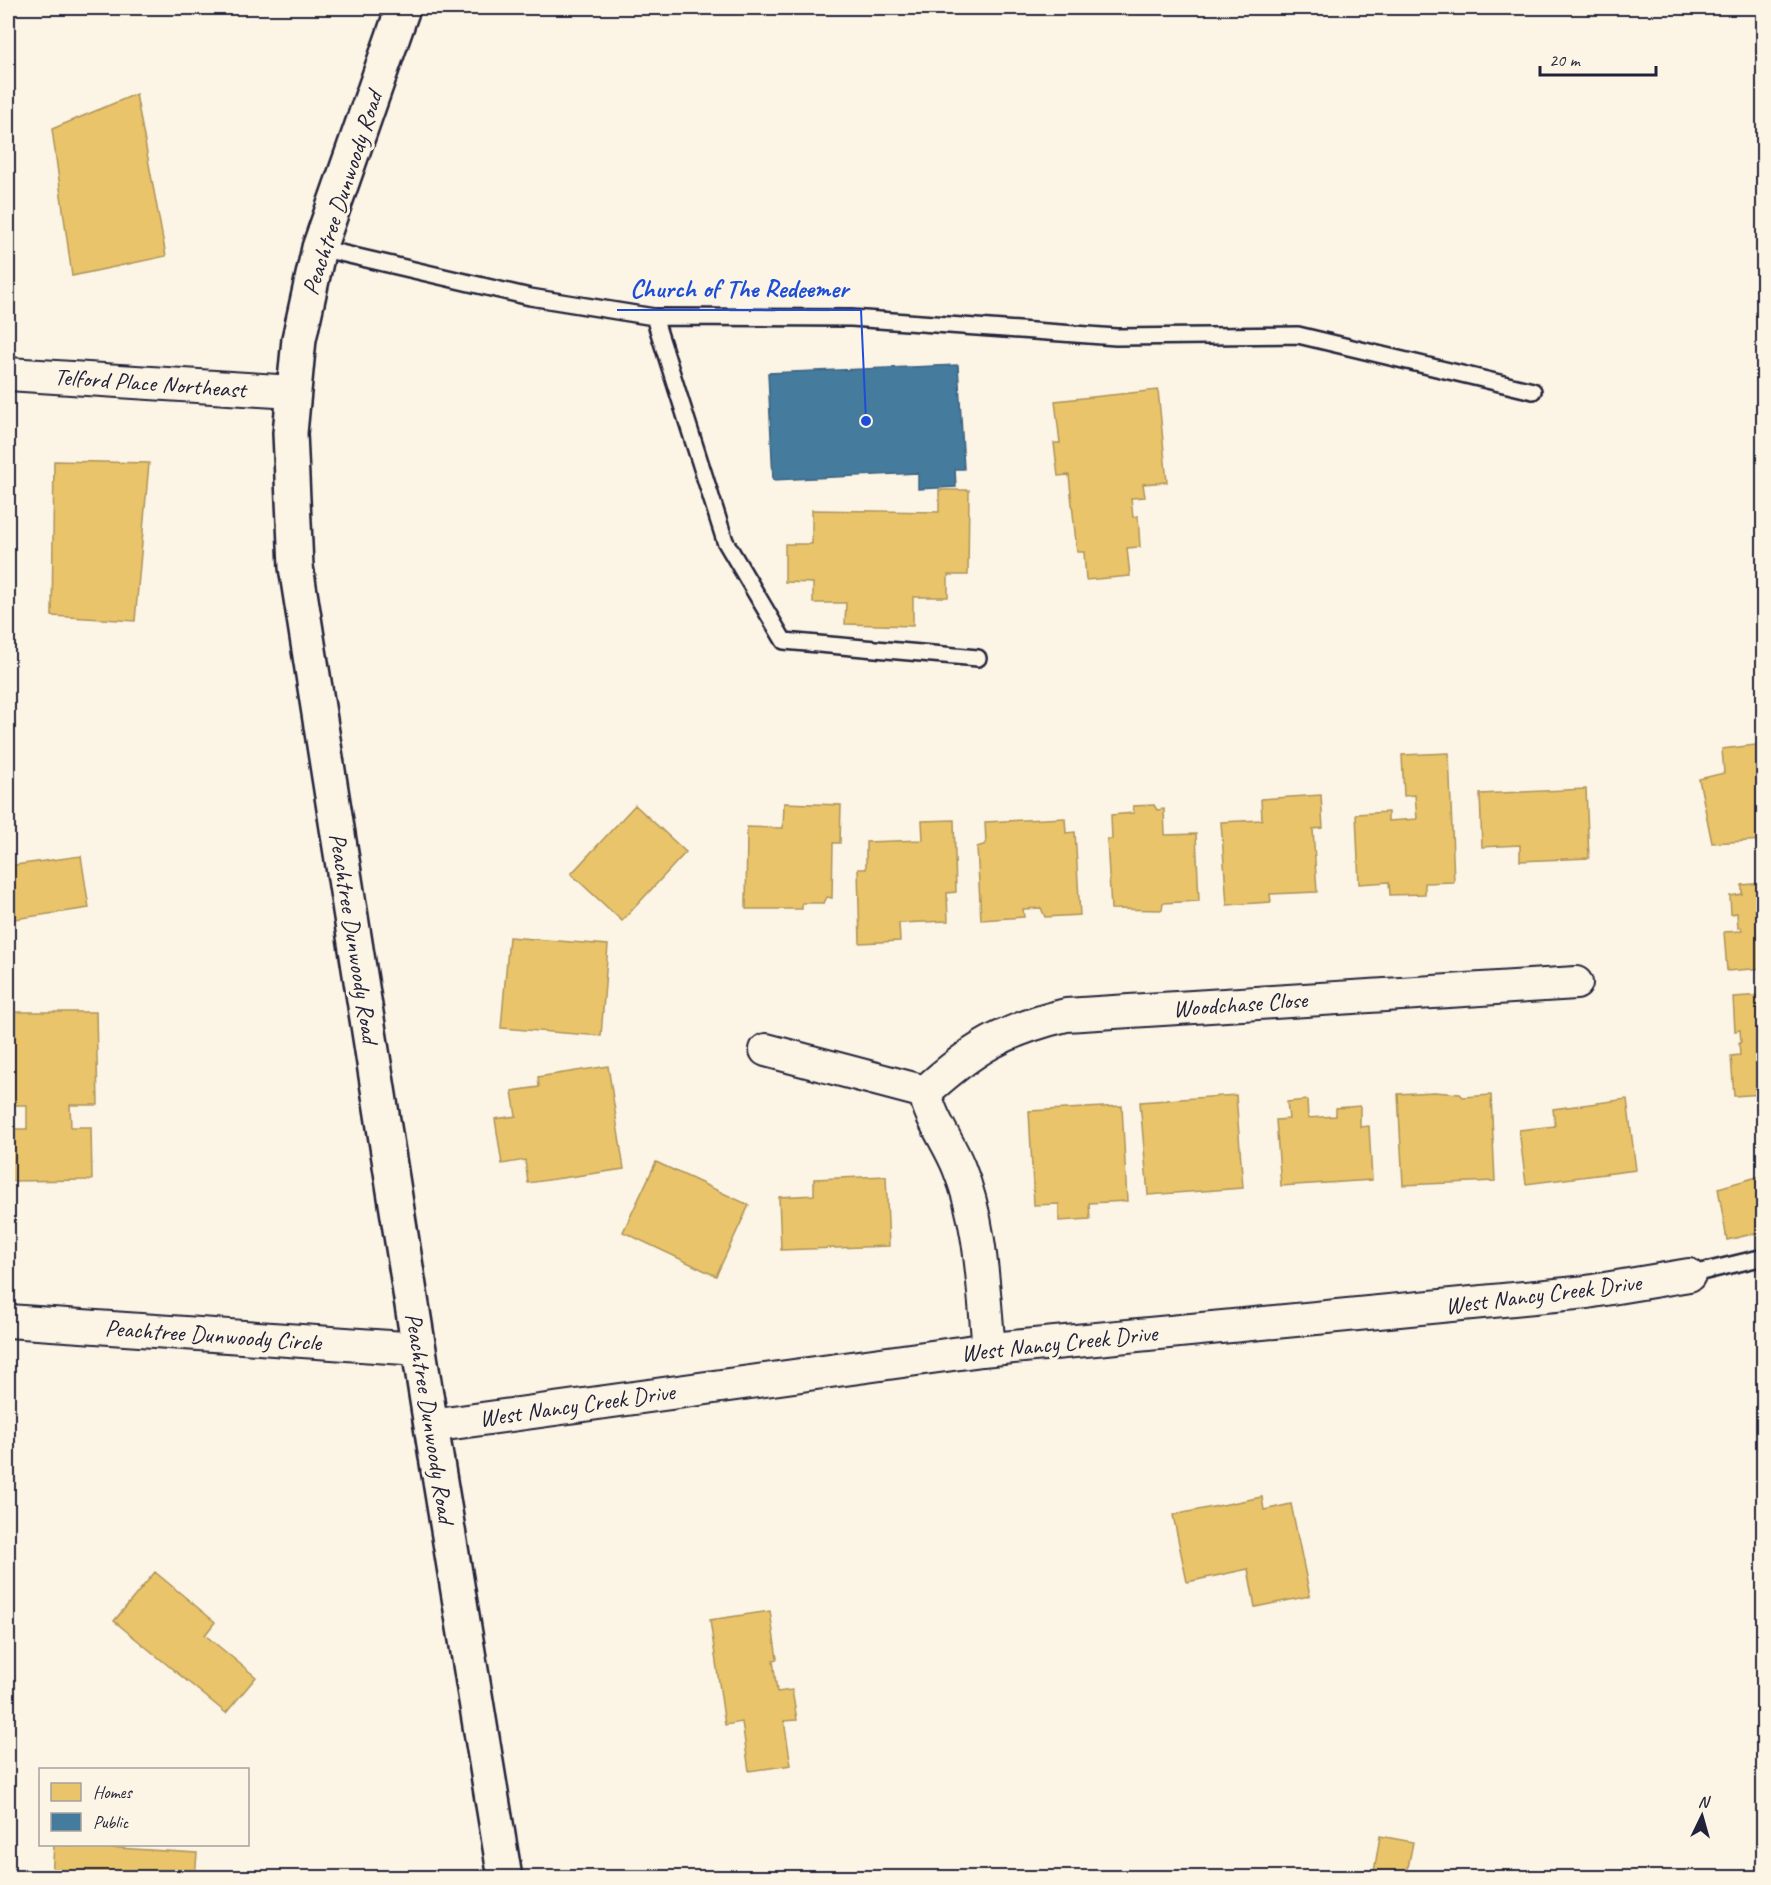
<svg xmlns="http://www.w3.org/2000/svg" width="1771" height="1885" font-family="Caveat,sans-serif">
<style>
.homes{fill:#e9c46a;stroke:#ad935c;stroke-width:1.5}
.public{fill:#457b9d;stroke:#3a6080;stroke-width:1.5}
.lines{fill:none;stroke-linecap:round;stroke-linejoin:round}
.service-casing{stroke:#22223b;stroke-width:20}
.minor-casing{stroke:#22223b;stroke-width:36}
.secondary-casing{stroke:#22223b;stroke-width:38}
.service{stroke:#fcf5e5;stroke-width:15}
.minor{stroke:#fcf5e5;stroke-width:32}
.secondary{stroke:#fcf5e5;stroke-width:33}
.labels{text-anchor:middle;stroke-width:6;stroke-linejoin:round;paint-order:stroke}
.street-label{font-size:24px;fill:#22223b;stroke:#fcf5e5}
.leader{fill:none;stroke:#1d4ed8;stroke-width:2}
.callout-dot{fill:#1d4ed8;stroke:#fcf5e5;stroke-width:2}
.callout-label{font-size:26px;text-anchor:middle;font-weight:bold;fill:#1d4ed8;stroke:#fcf5e5;stroke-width:6;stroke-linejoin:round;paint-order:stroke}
</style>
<rect width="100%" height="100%" fill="#fcf5e5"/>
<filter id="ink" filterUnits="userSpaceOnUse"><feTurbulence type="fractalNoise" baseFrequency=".0167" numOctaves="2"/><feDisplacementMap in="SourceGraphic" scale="12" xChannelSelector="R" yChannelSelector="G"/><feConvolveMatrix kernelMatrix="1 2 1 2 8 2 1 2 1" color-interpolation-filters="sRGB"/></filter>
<g filter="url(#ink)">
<!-- homes -->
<path class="homes" d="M 136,94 L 166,256 L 72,276 L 52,129 Z
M 1158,390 L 1167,482 L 1143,484 L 1145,497 L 1131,498 L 1133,517 L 1138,516 L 1140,547 L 1127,548 L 1130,576 L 1086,580 L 1084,552 L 1077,552 L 1069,475 L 1058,476 L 1054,443 L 1060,443 L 1055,401 Z
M 54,461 L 149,463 L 135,621 L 52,616 Z
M 939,490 L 969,490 L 968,575 L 948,575 L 948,597 L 913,597 L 913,626 L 845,624 L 846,603 L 813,603 L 813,583 L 785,582 L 785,544 L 812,544 L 812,510 L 939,512 Z
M 1764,744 L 1764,840 L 1712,843 L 1699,779 L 1724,773 L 1722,749 Z
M 1449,753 L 1454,882 L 1425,883 L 1425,894 L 1390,895 L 1389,882 L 1359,884 L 1356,814 L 1388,812 L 1388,821 L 1417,819 L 1415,795 L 1404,796 L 1402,755 Z
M 1586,789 L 1589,858 L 1520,861 L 1520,845 L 1482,847 L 1480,794 Z
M 1321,795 L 1323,828 L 1313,829 L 1317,892 L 1270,894 L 1271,902 L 1227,905 L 1221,822 L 1262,820 L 1261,799 Z
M 784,803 L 841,805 L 840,843 L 833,843 L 832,898 L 827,897 L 824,903 L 802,903 L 802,909 L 746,909 L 747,827 L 783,828 Z
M 635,805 L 686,852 L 622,921 L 571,874 Z
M 1154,805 L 1157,810 L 1164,809 L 1165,835 L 1196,834 L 1199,901 L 1163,903 L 1162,910 L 1111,909 L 1107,839 L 1112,839 L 1111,815 L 1134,813 L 1133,806 Z
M 1065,818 L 1066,833 L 1075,832 L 1080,915 L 1045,917 L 1041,908 L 1023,909 L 1024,917 L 981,920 L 977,847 L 986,844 L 985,822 Z
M 954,820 L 956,892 L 947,893 L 948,921 L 899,923 L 900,941 L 860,943 L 858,869 L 866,869 L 866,842 L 923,840 L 922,821 Z
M 81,856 L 89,908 L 8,920 L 8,866 Z
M 1764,883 L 1764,968 L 1727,971 L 1724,932 L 1742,931 L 1741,927 L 1738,928 L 1737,913 L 1731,914 L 1730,896 L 1742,894 L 1742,885 Z
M 509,937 L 608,945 L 601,1036 L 501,1028 Z
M 1764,995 L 1764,1094 L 1734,1096 L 1731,1056 L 1740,1055 L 1739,1043 L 1741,1042 L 1740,1030 L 1735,1031 L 1733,997 Z
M 8,1012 L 96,1012 L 98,1105 L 70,1105 L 71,1127 L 91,1127 L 92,1180 L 8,1181 L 8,1129 L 27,1129 L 27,1105 L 8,1105 Z
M 608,1066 L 624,1169 L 528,1183 L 525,1160 L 502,1164 L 495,1119 L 516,1116 L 512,1091 L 539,1087 L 538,1077 Z
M 1434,1092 L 1460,1094 L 1463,1097 L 1491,1095 L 1495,1181 L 1403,1185 L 1398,1094 Z
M 1236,1095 L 1243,1188 L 1148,1195 L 1140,1102 Z
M 1627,1099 L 1636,1170 L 1526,1184 L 1519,1130 L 1555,1126 L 1553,1109 Z
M 1307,1100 L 1308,1118 L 1336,1116 L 1336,1108 L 1360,1106 L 1360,1127 L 1369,1126 L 1372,1180 L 1281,1186 L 1276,1120 L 1289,1119 L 1287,1102 Z
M 1122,1106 L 1127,1201 L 1089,1203 L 1090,1219 L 1059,1221 L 1059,1204 L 1034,1205 L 1029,1111 Z
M 656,1162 L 749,1205 L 716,1276 L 623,1232 Z
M 1764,1175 L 1764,1237 L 1758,1238 L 1757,1233 L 1727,1240 L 1718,1188 Z
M 886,1176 L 889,1246 L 781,1250 L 779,1197 L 814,1195 L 814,1179 Z
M 1262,1497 L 1264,1510 L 1291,1504 L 1310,1596 L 1255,1607 L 1248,1569 L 1187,1582 L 1173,1515 Z
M 155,1572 L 215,1622 L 205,1635 L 256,1677 L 226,1713 L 114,1621 Z
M 770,1611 L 777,1659 L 773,1660 L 777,1692 L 792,1690 L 797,1720 L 784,1721 L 791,1765 L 749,1771 L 742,1722 L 725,1725 L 710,1620 Z
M 1380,1836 L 1413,1842 L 1406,1878 L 1373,1878 Z
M 54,1844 L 197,1853 L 195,1878 L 52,1878 Z"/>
<!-- public -->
<path class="public" d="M 958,365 L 964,469 L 955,469 L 956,487 L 918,489 L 918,473 L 773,480 L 768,373 Z"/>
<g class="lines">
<defs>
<path id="service" d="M 319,248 L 530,297 L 654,317 L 851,318 L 1116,337 L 1298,335 L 1533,391
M 654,317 L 725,541 L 784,641 L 978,658
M 1689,1275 L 1764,1257"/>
<path id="minor" d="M 8,374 L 293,392
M 766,1050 L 925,1092
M 925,1092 C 972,1049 1004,1030 1066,1015 L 1576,983
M 925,1092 C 930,1119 949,1142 959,1168 C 982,1225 983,1289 989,1349
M 8,1321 L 419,1349
M 431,1426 L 982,1350 L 1587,1292 L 1689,1275"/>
<path id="secondary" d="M 403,8 L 319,248 L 299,339 L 290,433 L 296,567 L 431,1426 L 505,1878"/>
</defs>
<!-- service casing -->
<use href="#service" class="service-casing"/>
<!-- minor casing -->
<use href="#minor" class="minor-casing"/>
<!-- secondary casing -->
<use href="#secondary" class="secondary-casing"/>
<!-- service -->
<use href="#service" class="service"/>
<!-- minor -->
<use href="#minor" class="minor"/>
<!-- secondary -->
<use href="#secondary" class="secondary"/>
</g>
</g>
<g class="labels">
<!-- street labels -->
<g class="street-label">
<text transform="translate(342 193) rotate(-72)" y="8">Peachtree Dunwoody Road</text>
<text transform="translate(150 383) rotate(4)" y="8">Telford Place Northeast</text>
<text transform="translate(354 938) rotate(81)" y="8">Peachtree Dunwoody Road</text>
<text transform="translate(1240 1004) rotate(-4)" y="8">Woodchase Close</text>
<text transform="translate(1543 1294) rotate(-7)" y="8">West Nancy Creek Drive</text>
<text transform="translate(213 1335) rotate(4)" y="8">Peachtree Dunwoody Circle</text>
<text transform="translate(1059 1343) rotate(-6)" y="8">West Nancy Creek Drive</text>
<text transform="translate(577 1405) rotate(-8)" y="8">West Nancy Creek Drive</text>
<text transform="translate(430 1418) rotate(81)" y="8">Peachtree Dunwoody Road</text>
</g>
</g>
<!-- callouts -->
<path class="leader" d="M866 421L861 310H617"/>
<circle class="callout-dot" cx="866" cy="421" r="6"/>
<g class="callout-label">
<text x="739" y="297">Church of The Redeemer</text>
</g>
<!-- margin -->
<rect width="1771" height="1885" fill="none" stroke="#fcf5e5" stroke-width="30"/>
<rect x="15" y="15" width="1741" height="1855" fill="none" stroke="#22223b" stroke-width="2" filter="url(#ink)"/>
<!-- legend -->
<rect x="39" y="1768" width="210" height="78" fill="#fcf5e5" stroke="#a5a1a1" stroke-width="1.5"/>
<rect x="51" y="1783" width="30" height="18" fill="#e9c46a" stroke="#a5a1a1" stroke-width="1.5"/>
<text x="93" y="1798" font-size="18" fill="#22223b">Homes</text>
<rect x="51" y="1813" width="30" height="18" fill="#457b9d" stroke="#a5a1a1" stroke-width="1.5"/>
<text x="93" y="1828" font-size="18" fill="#22223b">Public</text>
<!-- north arrow -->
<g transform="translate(1702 1816) rotate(5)" stroke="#fcf5e5" stroke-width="4.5" paint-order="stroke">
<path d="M0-4.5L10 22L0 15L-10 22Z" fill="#22223b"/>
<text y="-9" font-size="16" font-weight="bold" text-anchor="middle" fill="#22223b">N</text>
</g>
<!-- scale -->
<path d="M1540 66v9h116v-9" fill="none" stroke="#22223b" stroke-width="3"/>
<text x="1549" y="66" font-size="18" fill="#22223b" stroke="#fcf5e5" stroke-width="4.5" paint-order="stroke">20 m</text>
</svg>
